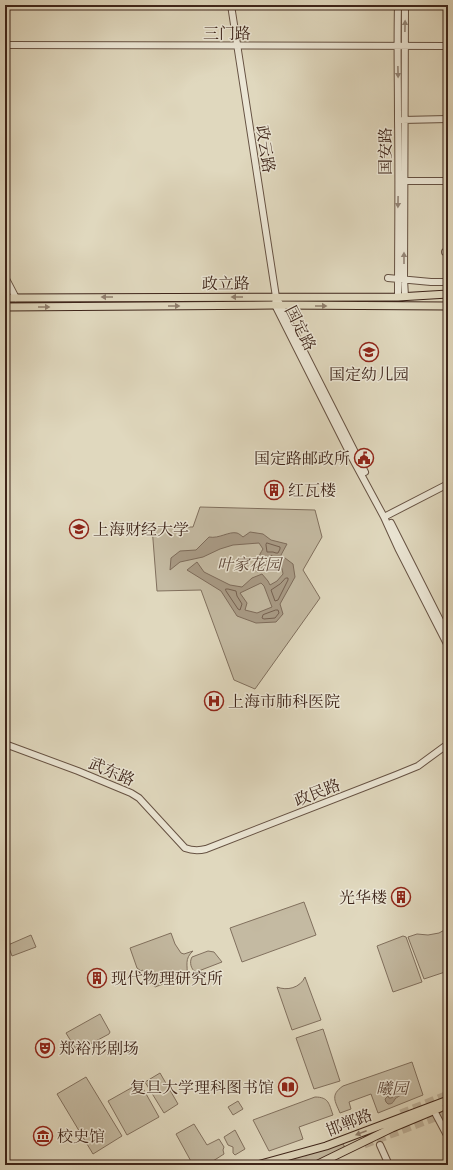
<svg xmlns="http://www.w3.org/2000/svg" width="453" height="1170" font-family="'Old Standard TT','Noto Serif SC',serif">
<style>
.green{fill:#c4baa2;stroke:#81705e}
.water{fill:#a99b86;stroke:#7e6c5b;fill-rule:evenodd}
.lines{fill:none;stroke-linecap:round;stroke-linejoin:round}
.shore{stroke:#746050;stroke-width:1}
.highway-tunnel{stroke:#c0b49d;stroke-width:9;stroke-dasharray:9 4.5;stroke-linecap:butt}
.minor-casing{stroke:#665243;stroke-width:8}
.major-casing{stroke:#3e251a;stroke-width:9}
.minor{stroke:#ebe6d5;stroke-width:6}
.major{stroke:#e0d8be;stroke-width:7}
.oneway{fill:#948678}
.oneway2{fill:#8f7e6c}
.labels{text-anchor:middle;stroke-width:3;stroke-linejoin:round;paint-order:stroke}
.street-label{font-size:16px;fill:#3e251a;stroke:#ebe6d5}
.poi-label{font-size:16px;fill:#3e251a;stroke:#ebe6d5;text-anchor:start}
.park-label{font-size:16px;font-style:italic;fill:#604a3c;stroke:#ebe6d5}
</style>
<rect width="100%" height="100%" fill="#e0d8be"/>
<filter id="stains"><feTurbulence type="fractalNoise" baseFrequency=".005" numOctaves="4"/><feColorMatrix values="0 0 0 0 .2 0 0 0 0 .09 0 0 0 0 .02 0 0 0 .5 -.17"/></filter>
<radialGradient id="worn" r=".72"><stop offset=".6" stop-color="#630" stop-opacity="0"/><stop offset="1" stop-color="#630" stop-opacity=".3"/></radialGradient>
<!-- green -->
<path class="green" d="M 200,507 L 315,510 L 322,537 L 303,570 L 320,598 L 255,689 L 234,680 L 201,590 L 157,591 L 152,527 L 193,527 Z
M 304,902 L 316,935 L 242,962 L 230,928 Z
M 448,928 L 448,971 L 424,979 L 408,937 L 417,934 L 428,935 L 439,933 Z
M 171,933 L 175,944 L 181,953 L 184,954 L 193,951 C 184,959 188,965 187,975 L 155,987 L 149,982 L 143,970 L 141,971 L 137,968 L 130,948 Z
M 31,935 L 36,947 L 12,956 L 8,945 Z
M 403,936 L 406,937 L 422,982 L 393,992 L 377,946 Z
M 208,951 L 214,952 L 222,962 L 196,972 C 191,970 189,962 192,957 Z
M 305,977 L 321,1020 L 292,1030 L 277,987 C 287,991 300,988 305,977 Z
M 100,1014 L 110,1032 L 109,1034 L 77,1051 L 66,1033 Z
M 323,1029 L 340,1081 L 314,1089 L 296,1038 Z
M 412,1062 L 423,1095 L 378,1113 L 371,1094 L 349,1102 L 351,1109 L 340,1113 C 335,1101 330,1095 343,1086 Z
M 160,1073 L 178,1104 L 164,1113 L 145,1082 Z
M 86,1077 L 122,1136 L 93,1154 L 57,1094 Z
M 140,1083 L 159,1117 L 127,1135 L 108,1101 Z
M 315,1097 C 329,1097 329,1104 333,1115 L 299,1127 L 303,1139 L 269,1151 L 253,1120 Z
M 238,1101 L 243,1109 L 233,1115 L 228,1107 Z
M 194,1124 L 207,1145 L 219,1139 L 224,1147 L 223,1150 L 224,1154 L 213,1161 L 215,1165 L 193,1165 L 176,1134 Z
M 235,1130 L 245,1149 L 235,1155 L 233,1153 L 233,1147 L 228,1145 L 224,1137 Z
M 341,1143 L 344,1145 L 344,1148 L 310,1165 L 273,1165 Z"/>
<!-- water -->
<path class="water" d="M 250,532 L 263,534 L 271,540 L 287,544 L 281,555 L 293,564 L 295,577 L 280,604 L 283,614 L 276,622 L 256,623 L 237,616 L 221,591 L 187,570 L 197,562 L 204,572 L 230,585 L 242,587 L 252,578 L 262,574 L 268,581 L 270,585 L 277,581 L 283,574 C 282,565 278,561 271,555 L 266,569 L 257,572 C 254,565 259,555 263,549 L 259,543 L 233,545 L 220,549 L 203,557 L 180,562 L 170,570 L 171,558 L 180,551 L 196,550 L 209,537 C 219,539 229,531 237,533 C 238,533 242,536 243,537 ZM 261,583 L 264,586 L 272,607 L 257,613 L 245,610 L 247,603 L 240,593 Z
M 397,1086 L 402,1087 C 406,1095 399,1095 395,1099 C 393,1103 392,1104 388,1104 L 386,1102 L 385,1099 L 388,1096 L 389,1098 L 391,1098 L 393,1097 L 393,1094 L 395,1092 L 394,1089 L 394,1087 Z"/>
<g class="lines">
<!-- shore -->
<path class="shore" d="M 267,543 L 280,547 L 280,549 L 278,553 L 276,553 L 273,552 L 267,552 L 266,545 Z
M 286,578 L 288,578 L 288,580 L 278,600 L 275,601 L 271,590 L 280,584 Z
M 226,589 L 228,589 L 236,591 L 237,596 L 242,604 L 240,610 L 238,609 L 226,591 Z
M 276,610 L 278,610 L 279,613 L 275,618 L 264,619 L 262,618 L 263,615 Z"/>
<!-- highway-tunnel -->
<path class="highway-tunnel" d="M 401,1114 L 448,1095
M 364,1144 L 448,1112
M 279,1165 L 306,1154"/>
<defs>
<path id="minor" d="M 231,5 L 276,297 L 275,305 L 350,454 L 384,517 L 399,550 L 448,646
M 5,45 L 448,46
M 402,120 L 448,119
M 402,181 L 448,181
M 445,252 L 448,252
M 5,277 L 16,298
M 388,278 L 431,282 L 448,282
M 398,297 C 398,238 399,179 398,120 C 398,82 397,44 398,5
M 405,297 L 404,279 L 405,5
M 279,302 L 365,472
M 384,517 L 448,484
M 391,523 L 448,636
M 5,744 L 78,771 L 131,793 L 139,798 L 185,848 C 193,851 198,851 206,849 L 396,775 L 418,766 L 448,744
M 432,1107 L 448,1137
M 380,1145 L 389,1165"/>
<path id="major" d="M 5,298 L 398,297 L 448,294
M 5,307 L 275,305 L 448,306
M 257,1165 L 326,1146 L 448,1100
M 316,1165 L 392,1128 L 440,1108"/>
</defs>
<!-- minor casing -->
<use href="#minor" class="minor-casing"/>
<!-- major casing -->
<use href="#major" class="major-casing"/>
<!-- minor -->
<use href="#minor" class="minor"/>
<!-- major -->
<use href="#major" class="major"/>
</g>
<!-- one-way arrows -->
<defs><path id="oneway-solid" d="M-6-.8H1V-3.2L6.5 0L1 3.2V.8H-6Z"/></defs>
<g class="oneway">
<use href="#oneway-solid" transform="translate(405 26) rotate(-89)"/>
<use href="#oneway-solid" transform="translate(398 72) rotate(89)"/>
<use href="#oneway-solid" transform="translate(398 202) rotate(91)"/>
<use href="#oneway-solid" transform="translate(404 258) rotate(-90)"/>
</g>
<g class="oneway2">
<use href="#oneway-solid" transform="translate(107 297) rotate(180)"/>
<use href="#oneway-solid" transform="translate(237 297) rotate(180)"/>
<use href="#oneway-solid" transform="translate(174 306)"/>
<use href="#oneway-solid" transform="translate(321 306)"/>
<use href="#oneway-solid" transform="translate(44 307)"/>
<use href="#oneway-solid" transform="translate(361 1133) rotate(159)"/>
</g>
<!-- icons -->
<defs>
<symbol id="school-ring" viewBox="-11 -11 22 22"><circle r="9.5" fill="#ebe6d5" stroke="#8f2418" stroke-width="1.5"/><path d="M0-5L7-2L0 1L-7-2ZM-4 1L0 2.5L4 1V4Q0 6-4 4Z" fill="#8f2418"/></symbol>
<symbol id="civic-ring" viewBox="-11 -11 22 22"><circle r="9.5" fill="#ebe6d5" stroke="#8f2418" stroke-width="1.5"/><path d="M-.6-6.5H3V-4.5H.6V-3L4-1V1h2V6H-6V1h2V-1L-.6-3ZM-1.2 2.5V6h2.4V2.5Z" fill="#8f2418"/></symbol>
<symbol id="building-ring" viewBox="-11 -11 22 22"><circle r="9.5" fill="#ebe6d5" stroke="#8f2418" stroke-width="1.5"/><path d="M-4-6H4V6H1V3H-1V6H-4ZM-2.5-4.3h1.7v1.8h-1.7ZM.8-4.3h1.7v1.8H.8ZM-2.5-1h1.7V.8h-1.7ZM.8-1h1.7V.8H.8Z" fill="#8f2418"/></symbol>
<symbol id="university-ring" viewBox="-11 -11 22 22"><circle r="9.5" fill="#ebe6d5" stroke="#8f2418" stroke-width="1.5"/><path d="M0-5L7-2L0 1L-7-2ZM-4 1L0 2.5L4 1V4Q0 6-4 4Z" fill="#8f2418"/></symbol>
<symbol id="hospital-ring" viewBox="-11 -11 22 22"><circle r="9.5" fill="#ebe6d5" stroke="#8f2418" stroke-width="1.5"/><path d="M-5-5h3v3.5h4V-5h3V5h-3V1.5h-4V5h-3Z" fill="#8f2418"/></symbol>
<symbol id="theatre-ring" viewBox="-11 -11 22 22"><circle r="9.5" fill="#ebe6d5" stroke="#8f2418" stroke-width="1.5"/><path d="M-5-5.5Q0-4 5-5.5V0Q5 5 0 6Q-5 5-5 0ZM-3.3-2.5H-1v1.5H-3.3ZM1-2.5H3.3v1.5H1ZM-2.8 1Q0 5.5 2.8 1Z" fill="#8f2418"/></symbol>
<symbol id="library-ring" viewBox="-11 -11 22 22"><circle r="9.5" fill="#ebe6d5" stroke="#8f2418" stroke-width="1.5"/><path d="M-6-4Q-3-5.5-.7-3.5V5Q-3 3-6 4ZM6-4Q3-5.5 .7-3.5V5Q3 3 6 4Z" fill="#8f2418"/></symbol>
<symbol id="museum-ring" viewBox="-11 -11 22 22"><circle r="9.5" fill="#ebe6d5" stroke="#8f2418" stroke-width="1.5"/><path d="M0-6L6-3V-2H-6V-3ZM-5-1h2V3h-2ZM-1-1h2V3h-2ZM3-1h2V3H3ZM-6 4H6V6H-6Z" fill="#8f2418"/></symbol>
</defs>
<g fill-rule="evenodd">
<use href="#school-ring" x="358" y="341" width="22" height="22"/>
<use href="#civic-ring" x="353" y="447" width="22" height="22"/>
<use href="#building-ring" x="263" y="479" width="22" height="22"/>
<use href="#university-ring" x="68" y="518" width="22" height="22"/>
<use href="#hospital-ring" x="203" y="690" width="22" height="22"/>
<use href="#building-ring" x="390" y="886" width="22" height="22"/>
<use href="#building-ring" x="86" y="967" width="22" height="22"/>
<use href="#theatre-ring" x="34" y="1037" width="22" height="22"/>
<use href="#library-ring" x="277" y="1076" width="22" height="22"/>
<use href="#museum-ring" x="32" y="1125" width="22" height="22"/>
</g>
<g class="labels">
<!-- street labels -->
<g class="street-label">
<text x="227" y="39">三门路</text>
<text transform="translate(266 149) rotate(81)" y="6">政云路</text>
<text transform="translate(385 151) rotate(-90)" y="6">国安路</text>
<text x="226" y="289">政立路</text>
<text transform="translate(301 328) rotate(63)" y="6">国定路</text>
<text transform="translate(112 771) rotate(23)" y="6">武东路</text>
<text transform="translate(317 792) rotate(-21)" y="6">政民路</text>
<text transform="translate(349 1122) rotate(-21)" y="6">邯郸路</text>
</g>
<!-- poi labels -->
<g class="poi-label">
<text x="369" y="380" text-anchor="middle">国定幼儿园</text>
<text x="350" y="464" text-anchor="end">国定路邮政所</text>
<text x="288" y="496">红瓦楼</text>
<text x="93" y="535">上海财经大学</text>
<text x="228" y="707">上海市肺科医院</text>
<text x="387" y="903" text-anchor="end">光华楼</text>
<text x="111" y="984">现代物理研究所</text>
<text x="59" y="1054">郑裕彤剧场‌</text>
<text x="274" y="1093" text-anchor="end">复旦大学理科图书馆</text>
<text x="57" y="1142">校史馆</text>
</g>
<!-- park labels -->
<g class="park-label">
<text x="249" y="570">叶家花园</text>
<text x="392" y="1094">曦园</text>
</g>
</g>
<!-- margin -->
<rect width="453" height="1170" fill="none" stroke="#e0d8be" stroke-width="20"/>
<rect x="6" y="6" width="441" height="1158" fill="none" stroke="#3e251a" stroke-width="2"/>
<rect x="10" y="10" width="433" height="1150" fill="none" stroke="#3e251a"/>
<rect width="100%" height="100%" filter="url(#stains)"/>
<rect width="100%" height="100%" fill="url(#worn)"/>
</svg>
